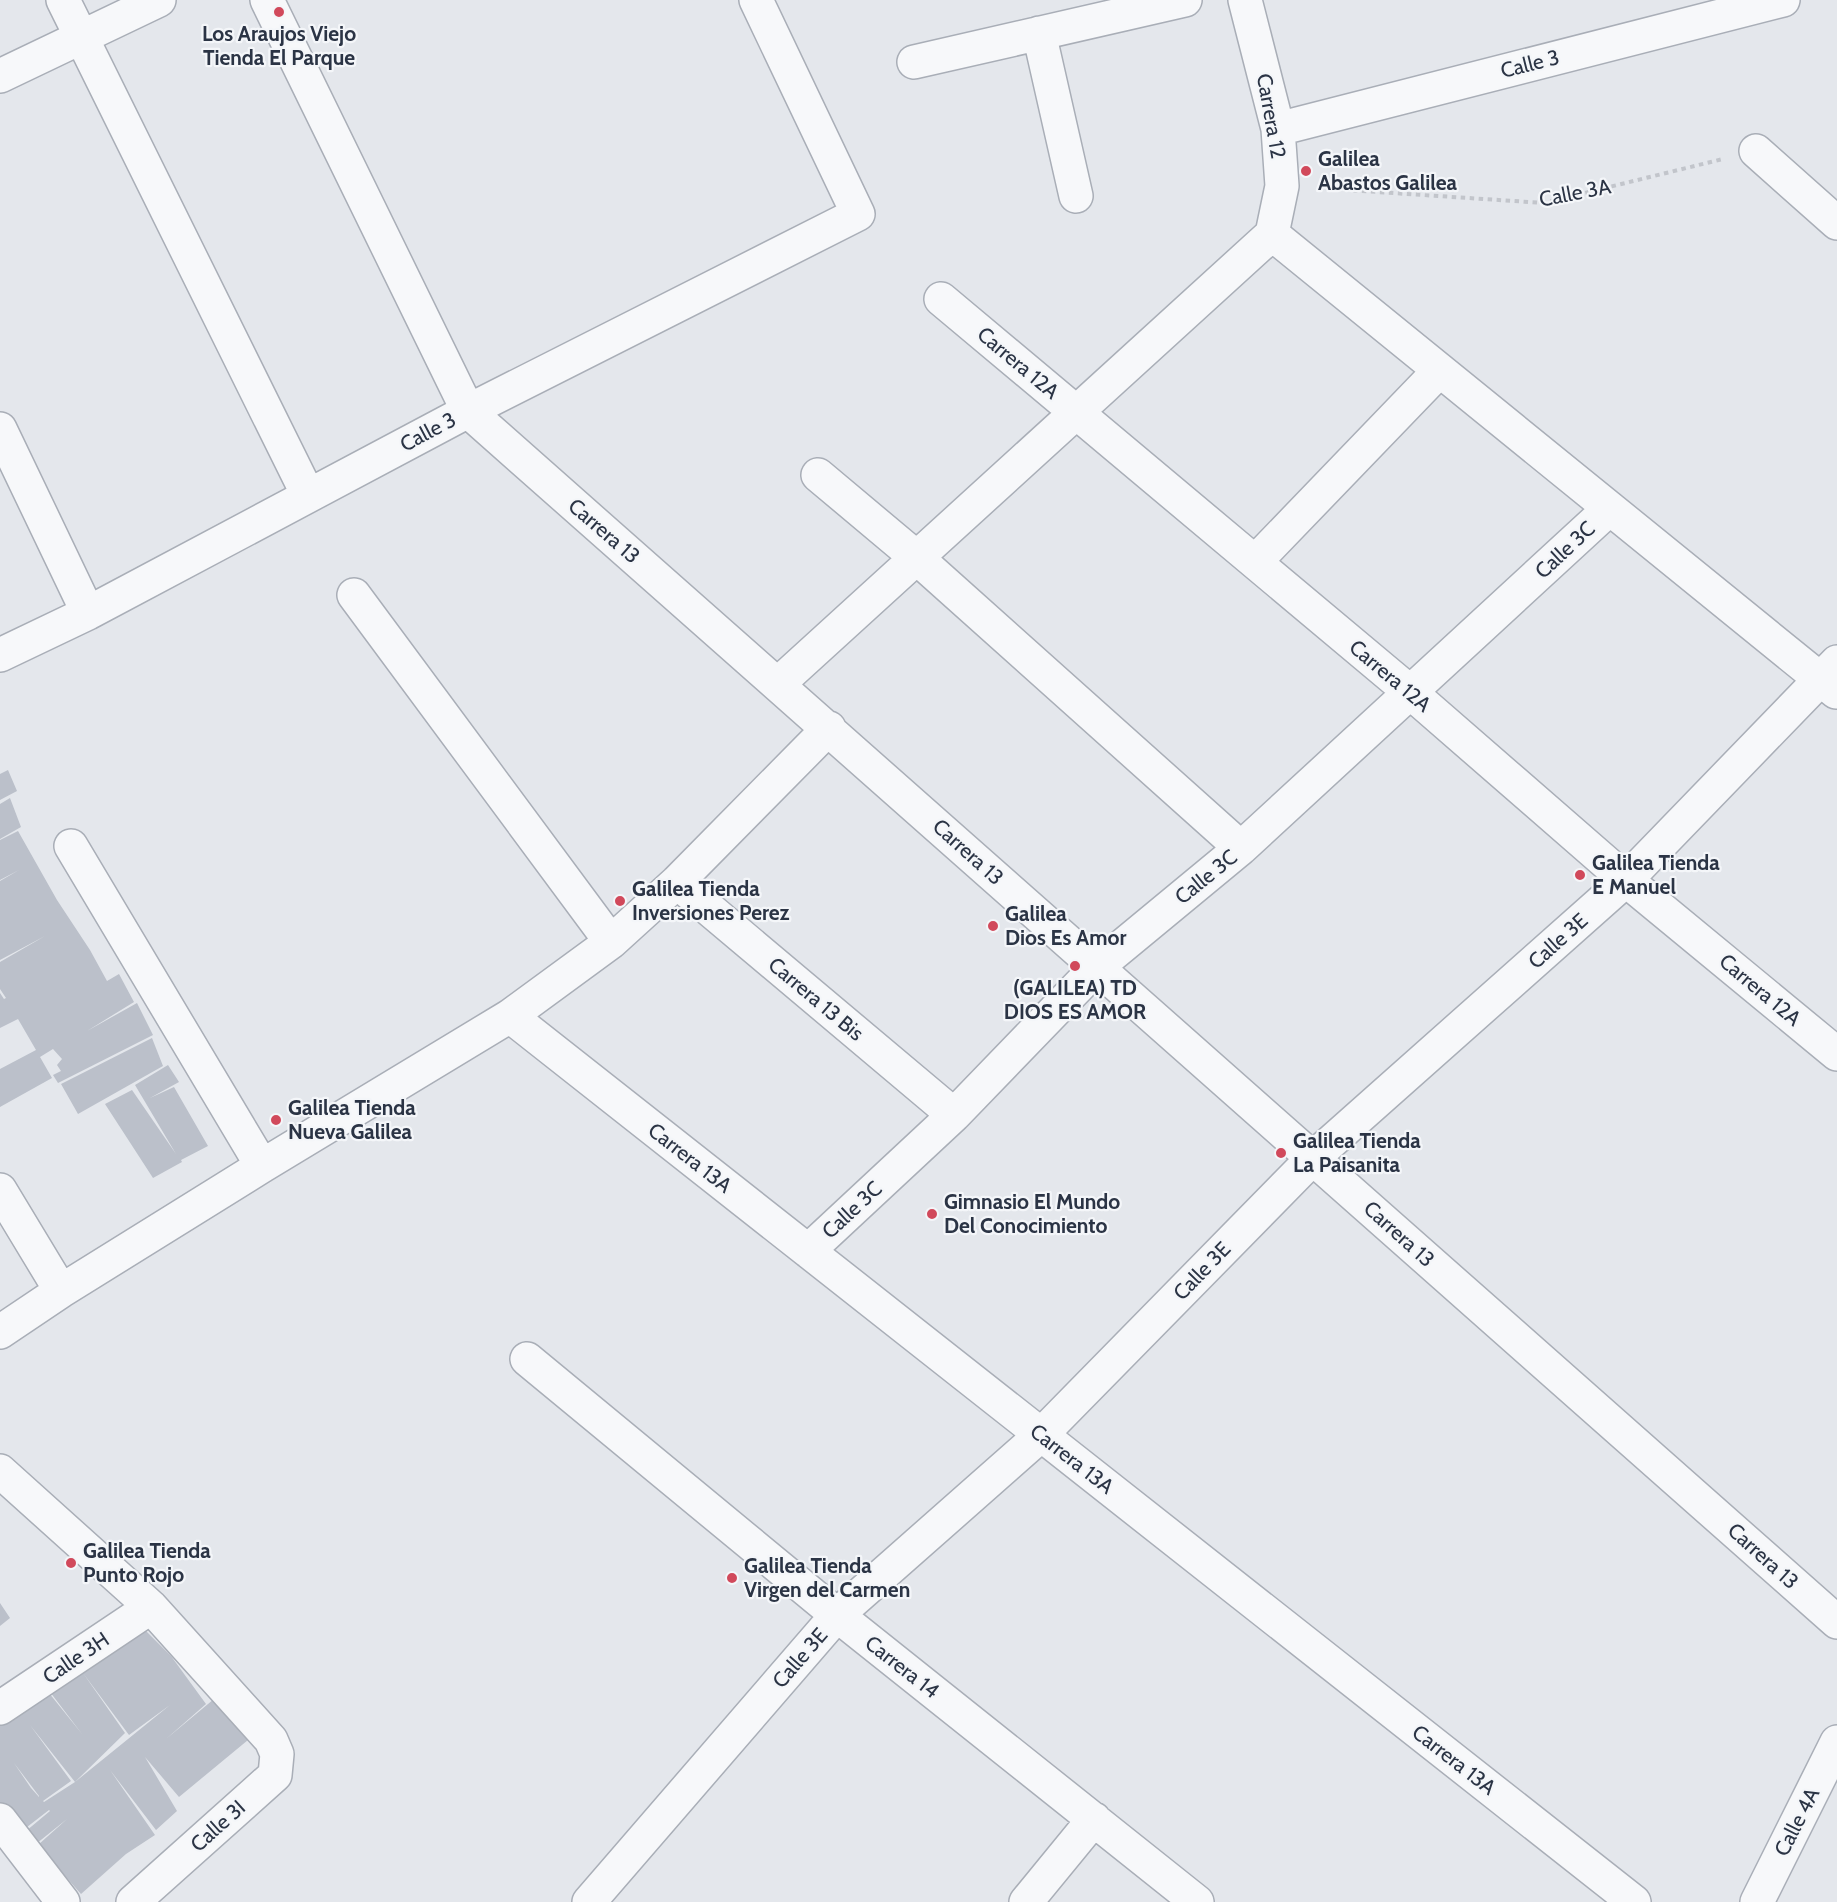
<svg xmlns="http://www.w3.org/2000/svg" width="1837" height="1902" font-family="Cabin,sans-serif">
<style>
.building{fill:#bbc0ca;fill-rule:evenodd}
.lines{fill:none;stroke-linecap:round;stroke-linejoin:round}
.minor-casing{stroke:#a9aeb7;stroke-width:36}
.path{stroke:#c2c5cb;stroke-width:4;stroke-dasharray:4.5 4.5;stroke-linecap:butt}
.minor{stroke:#f7f8fa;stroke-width:33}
.poi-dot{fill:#d1495b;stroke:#f4f6f9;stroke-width:2}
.labels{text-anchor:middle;stroke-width:4.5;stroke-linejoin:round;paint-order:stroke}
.poi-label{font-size:21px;font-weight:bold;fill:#2b3445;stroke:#f4f6f9;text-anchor:start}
.street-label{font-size:21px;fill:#2b3445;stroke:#f4f6f9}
</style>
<rect width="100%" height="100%" fill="#e4e7ec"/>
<!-- building -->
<path class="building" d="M 8,770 L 17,791 L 0,800 L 0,774 Z
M 10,798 L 21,827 L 0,839 L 0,804 Z
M 18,831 L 57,900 L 90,950 L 107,981 L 119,974 L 134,1002 L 87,1031 L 137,1003 L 153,1035 L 58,1083 L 53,1075 L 61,1071 L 57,1065 L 62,1059 L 53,1049 L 40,1057 L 52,1078 L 0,1107 L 0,1069 L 36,1050 L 18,1019 L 0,1028 L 0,993 L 4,999 L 6,998 L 0,989 L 0,962 L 45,936 L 0,960 L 0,881 L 19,870 L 0,880 L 0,840 Z
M 152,1038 L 163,1066 L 78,1114 L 61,1084 Z
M 168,1065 L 179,1082 L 150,1098 L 174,1087 L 208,1146 L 181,1160 L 182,1162 L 153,1178 L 105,1104 L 132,1090 L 176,1154 L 135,1085 Z
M 0,1603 L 10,1618 L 0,1626 Z
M 136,1621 L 171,1656 L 206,1704 L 166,1739 L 214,1699 L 248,1740 L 179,1797 L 145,1757 L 177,1811 L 156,1830 L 110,1770 L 155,1835 L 126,1854 L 81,1894 L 38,1845 L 67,1819 L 31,1848 L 20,1836 L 50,1811 L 49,1810 L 18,1834 L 0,1811 L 0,1722 L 45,1688 L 82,1734 L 47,1688 ZM 83,1673 L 129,1735 L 170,1705 L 75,1782 L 125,1733 ZM 30,1725 L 75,1782 L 44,1802 L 43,1801 L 71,1781 ZM 14,1763 L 39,1796 L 39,1797 L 31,1788 Z"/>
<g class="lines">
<defs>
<path id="minor" d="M 63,0 L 308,495
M 267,0 L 468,411 L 1837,1622
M 1245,0 L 1278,129 L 1282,186 L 1272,234
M 1039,33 L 1076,196
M 914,62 L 1185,0
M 0,76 L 159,0
M 1278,129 L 1783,0
M 1756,151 L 1837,223
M 1272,234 L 1836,692
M 941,299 L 1410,692 L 1626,880 L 1837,1054
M 0,429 L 88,613
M 818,475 L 917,558 L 1241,848
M 1255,562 L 1439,371
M 354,595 L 611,942
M 0,655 L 88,613 L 468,411 L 858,214 L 756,0
M 778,684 L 1272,234
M 71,846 L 262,1166
M 677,882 L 954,1115
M 510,1016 L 1634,1902
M 0,1190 L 61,1291
M 808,1251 L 954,1115 L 1097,967 L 1241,848 L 1609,509
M 0,1332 L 61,1291 L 262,1166 L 510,1016 L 611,942 L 677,882 L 829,728
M 527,1359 L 837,1615 L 1197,1902
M 0,1471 L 151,1607 L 271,1740 L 277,1754 L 275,1775 L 133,1902
M 0,1708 L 151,1607
M 0,1820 L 63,1902
M 589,1902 L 837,1615 L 1041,1435 L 1313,1158 L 1626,880 L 1837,662
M 1026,1902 L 1094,1819
M 1757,1902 L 1837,1742"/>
</defs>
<!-- minor casing -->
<use href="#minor" class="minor-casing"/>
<!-- path -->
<path class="path" d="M 1317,188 L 1544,203 L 1723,159"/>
<!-- minor -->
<use href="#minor" class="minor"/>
</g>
<!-- markers -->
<g class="poi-dot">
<circle cx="279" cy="12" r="6"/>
<circle cx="1306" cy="171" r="6"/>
<circle cx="1580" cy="875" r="6"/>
<circle cx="620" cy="901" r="6"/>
<circle cx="993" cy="926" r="6"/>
<circle cx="1075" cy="966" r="6"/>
<circle cx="276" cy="1120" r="6"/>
<circle cx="1281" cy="1153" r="6"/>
<circle cx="932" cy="1214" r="6"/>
<circle cx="71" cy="1563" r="6"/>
<circle cx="732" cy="1578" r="6"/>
</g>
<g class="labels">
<!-- poi labels -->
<g class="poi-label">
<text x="279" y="41" text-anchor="middle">Los Araujos Viejo<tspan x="279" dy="24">Tienda El Parque</tspan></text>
<text x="1318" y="166">Galilea<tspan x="1318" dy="24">Abastos Galilea</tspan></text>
<text x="1592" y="870">Galilea Tienda<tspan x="1592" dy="24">E Manuel</tspan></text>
<text x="632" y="896">Galilea Tienda<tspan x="632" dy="24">Inversiones Perez</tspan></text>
<text x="1005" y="921">Galilea<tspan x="1005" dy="24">Dios Es Amor</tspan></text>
<text x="1075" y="995" text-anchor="middle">(GALILEA) TD<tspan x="1075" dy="24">DIOS ES AMOR</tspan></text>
<text x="288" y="1115">Galilea Tienda<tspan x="288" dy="24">Nueva Galilea</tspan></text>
<text x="1293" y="1148">Galilea Tienda<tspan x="1293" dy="24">La Paisanita</tspan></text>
<text x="944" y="1209">Gimnasio El Mundo<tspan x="944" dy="24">Del Conocimiento</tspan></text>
<text x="83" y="1558">Galilea Tienda<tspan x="83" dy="24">Punto Rojo</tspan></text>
<text x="744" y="1573">Galilea Tienda<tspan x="744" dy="24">Virgen del Carmen</tspan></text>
</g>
<!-- street labels -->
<g class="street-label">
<text transform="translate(1530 64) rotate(-14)" y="7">Calle 3</text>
<text transform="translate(1271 116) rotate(80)" y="7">Carrera 12</text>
<text transform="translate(1575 193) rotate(-11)" y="7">Calle 3A</text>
<text transform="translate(1018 363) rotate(40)" y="7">Carrera 12A</text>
<text transform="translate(428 432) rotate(-28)" y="7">Calle 3</text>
<text transform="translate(604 531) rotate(41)" y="7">Carrera 13</text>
<text transform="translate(1565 550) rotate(-43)" y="7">Calle 3C</text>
<text transform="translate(1390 676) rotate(40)" y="7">Carrera 12A</text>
<text transform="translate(968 852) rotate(42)" y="7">Carrera 13</text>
<text transform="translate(1206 877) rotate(-39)" y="7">Calle 3C</text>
<text transform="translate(1558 941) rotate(-42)" y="7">Calle 3E</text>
<text transform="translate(1760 990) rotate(40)" y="7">Carrera 12A</text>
<text transform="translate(816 999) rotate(40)" y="7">Carrera 13 Bis</text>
<text transform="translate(690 1158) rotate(38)" y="7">Carrera 13A</text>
<text transform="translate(852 1210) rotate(-43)" y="7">Calle 3C</text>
<text transform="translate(1399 1234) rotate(42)" y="7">Carrera 13</text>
<text transform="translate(1202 1271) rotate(-46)" y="7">Calle 3E</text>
<text transform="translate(1072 1459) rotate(38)" y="7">Carrera 13A</text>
<text transform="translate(1763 1556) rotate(42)" y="7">Carrera 13</text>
<text transform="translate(76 1658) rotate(-34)" y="7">Calle 3H</text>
<text transform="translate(800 1658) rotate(-49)" y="7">Calle 3E</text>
<text transform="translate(902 1667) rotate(38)" y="7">Carrera 14</text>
<text transform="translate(1454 1760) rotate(38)" y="7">Carrera 13A</text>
<text transform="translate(1797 1822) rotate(-63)" y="7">Calle 4A</text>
<text transform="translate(218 1826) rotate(-42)" y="7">Calle 3I</text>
</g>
</g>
</svg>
